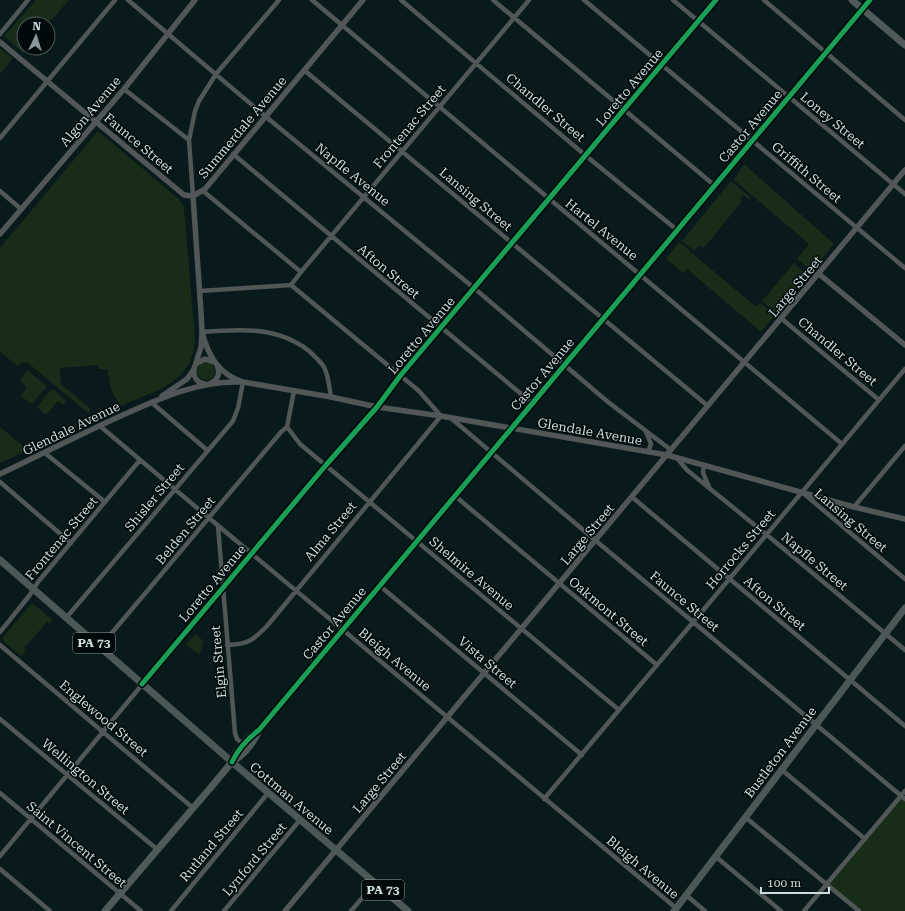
<svg xmlns="http://www.w3.org/2000/svg" width="905" height="911" font-family="'Roboto Serif',serif">
<style>
.green{fill:#182d17}
.lines{fill:none;stroke-linecap:round;stroke-linejoin:round}
.minor{stroke:#505756;stroke-width:4.5}
.tertiary{stroke:#505756;stroke-width:5.5}
.secondary{stroke:#505a58;stroke-width:7}
.primary{stroke:#4c5757;stroke-width:7}
.cycleway-casing{stroke:#01090a;stroke-width:8}
.cycleway{stroke:#1a9f57;stroke-width:5}
.labels{text-anchor:middle;stroke-width:3;stroke-linejoin:round;paint-order:stroke}
.shield{fill:#01090a;stroke:#8e9e9f;stroke-width:1}
.shield-label{font-size:12px;font-weight:bold;fill:#cbdedf}
.street-label{font-size:13px;fill:#cbdedf;stroke:#01090a}
</style>
<rect width="100%" height="100%" fill="#081a1c"/>
<!-- green -->
<path class="green" d="M 36,0 L 69,0 L 48,24 L 24,24 L 24,48 L 27,48 L 23,53 L 4,36 Z
M 0,48 L 13,58 L 0,74 Z
M 98,131 L 180,200 L 184,207 L 195,339 C 193,384 156,390 121,406 C 112,394 108,384 108,369 L 99,369 L 98,365 L 60,368 L 61,384 L 91,409 L 88,413 L 28,363 L 22,362 L 18,366 L 0,352 L 0,248 Z
M 744,164 L 834,244 L 812,271 L 797,259 L 809,244 L 734,180 Z
M 731,181 L 751,198 L 750,200 L 743,195 L 740,199 L 742,201 L 704,248 L 700,245 L 694,251 L 682,241 Z
M 679,242 L 756,307 L 760,303 L 775,315 L 761,332 L 687,269 L 683,273 L 666,259 Z
M 794,263 L 808,276 L 776,314 L 762,301 Z
M197 371a9 9 0 1 1 18 0a9 9 0 1 1-18 0Z
M 27,370 L 47,386 L 33,403 L 30,403 L 21,396 L 27,387 L 21,382 L 21,378 Z
M 51,390 L 54,390 L 66,401 L 63,405 L 58,401 L 46,415 L 37,407 Z
M 0,427 L 26,448 L 30,443 L 35,447 L 0,463 Z
M 32,603 L 53,620 L 50,624 L 47,622 L 24,648 L 26,651 L 21,656 L 4,642 L 3,637 Z
M 196,634 L 204,642 L 199,655 L 186,644 Z
M 901,796 L 905,799 L 905,911 L 859,911 L 827,884 Z"/>
<g class="lines">
<!-- minor -->
<path class="minor" d="M 128,0 L 265,116 L 474,288 L 608,402 L 671,450
M 312,0 L 842,444
M 401,0 L 585,155 L 677,230
M 493,0 L 714,185
M 584,0 L 905,268
M 673,0 L 905,194
M 764,0 L 905,120
M 0,34 L 28,0
M 304,70 L 708,406
M 124,89 L 189,140
M 0,138 L 115,0
M 233,154 L 532,403
M 0,191 L 21,209
M 203,191 L 301,272
M 193,196 L 189,140 L 195,111 L 199,101 L 216,74 L 279,0
M 291,285 L 301,272 L 529,0
M 200,291 L 291,285
M 782,319 L 879,400
M 202,332 C 239,329 278,326 309,351 C 314,356 320,361 324,367 C 329,377 329,387 331,397
M 294,391 L 287,427 L 300,444 L 619,710
M 151,402 L 207,450
M 452,419 L 595,540 L 905,799
M 100,426 L 209,518 L 676,908
M 646,432 L 651,444 L 648,452
M 45,453 L 105,502
M 677,458 L 687,470 L 767,535 L 905,650
M 704,465 L 703,473 L 709,487
M 0,482 L 71,543
M 803,493 L 905,579
M 455,496 L 657,665
M 632,497 L 905,726
M 854,507 L 905,446
M 218,526 L 235,733 L 237,739 L 243,744
M 380,586 L 582,755
M 66,618 L 233,421 L 238,408 L 243,382
M 0,632 L 29,596 L 38,582 L 140,460
M 0,645 L 193,808
M 227,645 C 249,644 252,641 267,626 L 441,416 L 419,391 L 291,285
M 100,647 L 281,432 L 287,427
M 0,719 L 158,850
M 782,770 L 865,839
M 0,793 L 141,911
M 544,799 C 665,656 785,513 905,369
M 745,817 L 859,911
M 0,856 L 223,587 L 326,465 L 377,407 L 400,376 L 716,0
M 715,856 L 781,911
M 0,869 L 50,911
M 686,895 L 705,911
M 171,911 L 268,793
M 224,911 L 300,820
M 351,911 L 375,883
M 804,911 L 905,791"/>
<!-- tertiary -->
<path class="tertiary" d="M 0,42 L 184,195 L 193,196
M 193,196 L 205,189 L 363,0
M 0,234 L 124,89 L 195,0
M 819,274 L 905,345
M 202,332 C 208,355 218,374 243,382 L 331,397 L 377,407 L 441,416 L 667,455 L 854,507 L 905,519
M 197,363 L 205,359 L 214,362
M 194,369 C 193,377 197,383 205,384
M 211,383 C 219,379 220,372 217,365
M 162,396 L 187,379 L 194,369 L 201,347 L 202,332 L 201,312 L 193,196
M 0,474 C 42,454 83,433 125,414 C 161,398 198,381 239,382
M 285,911 L 905,170"/>
<!-- secondary -->
<path class="secondary" d="M 852,0 L 905,45
M 232,762 C 245,754 253,744 259,730
M 105,911 L 212,786 L 232,762 L 236,753 L 249,737 L 259,730 L 870,0"/>
<!-- primary -->
<path class="primary" d="M 0,560 L 232,762 L 408,911
M 674,911 L 905,608"/>
<defs>
<path id="cycleway" d="M 142,684 L 326,465 L 377,407 L 400,376 L 716,0
M 232,762 C 238,749 247,739 259,730 L 870,0"/>
</defs>
<!-- cycleway casing -->
<use href="#cycleway" class="cycleway-casing"/>
<!-- cycleway -->
<use href="#cycleway" class="cycleway"/>
</g>
<g class="labels">
<!-- shield labels -->
<g class="shield">
<rect x="73" y="633" width="42" height="20" rx="3"/>
<rect x="362" y="880" width="42" height="20" rx="3"/>
</g>
<g class="shield-label">
<text x="94" y="647">PA 73</text>
<text x="383" y="894">PA 73</text>
</g>
<!-- street labels -->
<g class="street-label">
<text transform="translate(629 87) rotate(-50)" y="5">Loretto Avenue</text>
<text transform="translate(546 107) rotate(40)" y="5">Chandler Street</text>
<text transform="translate(90 111) rotate(-50)" y="5">Algon Avenue</text>
<text transform="translate(833 120) rotate(40)" y="5">Loney Street</text>
<text transform="translate(409 126) rotate(-50)" y="5">Frontenac Street</text>
<text transform="translate(750 126) rotate(-50)" y="5">Castor Avenue</text>
<text transform="translate(242 127) rotate(-50)" y="5">Summerdale Avenue</text>
<text transform="translate(139 143) rotate(40)" y="5">Faunce Street</text>
<text transform="translate(807 172) rotate(40)" y="5">Griffith Street</text>
<text transform="translate(353 174) rotate(39)" y="5">Napfle Avenue</text>
<text transform="translate(476 199) rotate(40)" y="5">Lansing Street</text>
<text transform="translate(602 229) rotate(39)" y="5">Hartel Avenue</text>
<text transform="translate(389 271) rotate(40)" y="5">Afton Street</text>
<text transform="translate(795 286) rotate(-50)" y="5">Large Street</text>
<text transform="translate(421 335) rotate(-50)" y="5">Loretto Avenue</text>
<text transform="translate(838 351) rotate(40)" y="5">Chandler Street</text>
<text transform="translate(542 374) rotate(-50)" y="5">Castor Avenue</text>
<text transform="translate(71 428) rotate(-26)" y="5">Glendale Avenue</text>
<text transform="translate(590 431) rotate(10)" y="5">Glendale Avenue</text>
<text transform="translate(154 497) rotate(-50)" y="5">Shisler Street</text>
<text transform="translate(851 520) rotate(40)" y="5">Lansing Street</text>
<text transform="translate(185 530) rotate(-50)" y="5">Belden Street</text>
<text transform="translate(330 531) rotate(-50)" y="5">Alma Street</text>
<text transform="translate(587 534) rotate(-50)" y="5">Large Street</text>
<text transform="translate(61 538) rotate(-50)" y="5">Frontenac Street</text>
<text transform="translate(740 549) rotate(-50)" y="5">Horrocks Street</text>
<text transform="translate(815 561) rotate(40)" y="5">Napfle Street</text>
<text transform="translate(472 573) rotate(40)" y="5">Shelmire Avenue</text>
<text transform="translate(212 583) rotate(-50)" y="5">Loretto Avenue</text>
<text transform="translate(685 601) rotate(40)" y="5">Faunce Street</text>
<text transform="translate(775 603) rotate(40)" y="5">Afton Street</text>
<text transform="translate(609 611) rotate(40)" y="5">Oakmont Street</text>
<text transform="translate(334 623) rotate(-50)" y="5">Castor Avenue</text>
<text transform="translate(395 659) rotate(40)" y="5">Bleigh Avenue</text>
<text transform="translate(218 662) rotate(-95)" y="5">Elgin Street</text>
<text transform="translate(488 662) rotate(40)" y="5">Vista Street</text>
<text transform="translate(104 718) rotate(40)" y="5">Englewood Street</text>
<text transform="translate(780 752) rotate(-53)" y="5">Bustleton Avenue</text>
<text transform="translate(86 776) rotate(40)" y="5">Wellington Street</text>
<text transform="translate(379 782) rotate(-50)" y="5">Large Street</text>
<text transform="translate(292 798) rotate(40)" y="5">Cottman Avenue</text>
<text transform="translate(77 844) rotate(40)" y="5">Saint Vincent Street</text>
<text transform="translate(211 845) rotate(-50)" y="5">Rutland Street</text>
<text transform="translate(254 859) rotate(-50)" y="5">Lynford Street</text>
<text transform="translate(643 867) rotate(40)" y="5">Bleigh Avenue</text>
</g>
</g>
<!-- north arrow -->
<g transform="translate(36 36) rotate(4)"><circle r="19" fill="#01090a" stroke="#525e5f"/>
<path d="M0-3L7 15L0 10L-7 15Z" fill="#87999b"/>
<text y="-6" font-size="11" font-weight="bold" text-anchor="middle" fill="#cbdedf">N</text>
</g>
<!-- scale -->
<path d="M761 887v6h68v-6" fill="none" stroke="#cbdedf" stroke-width="2"/>
<text x="767" y="887" font-size="12" fill="#cbdedf" stroke="#01090a" stroke-width="3" paint-order="stroke">100 m</text>
</svg>
